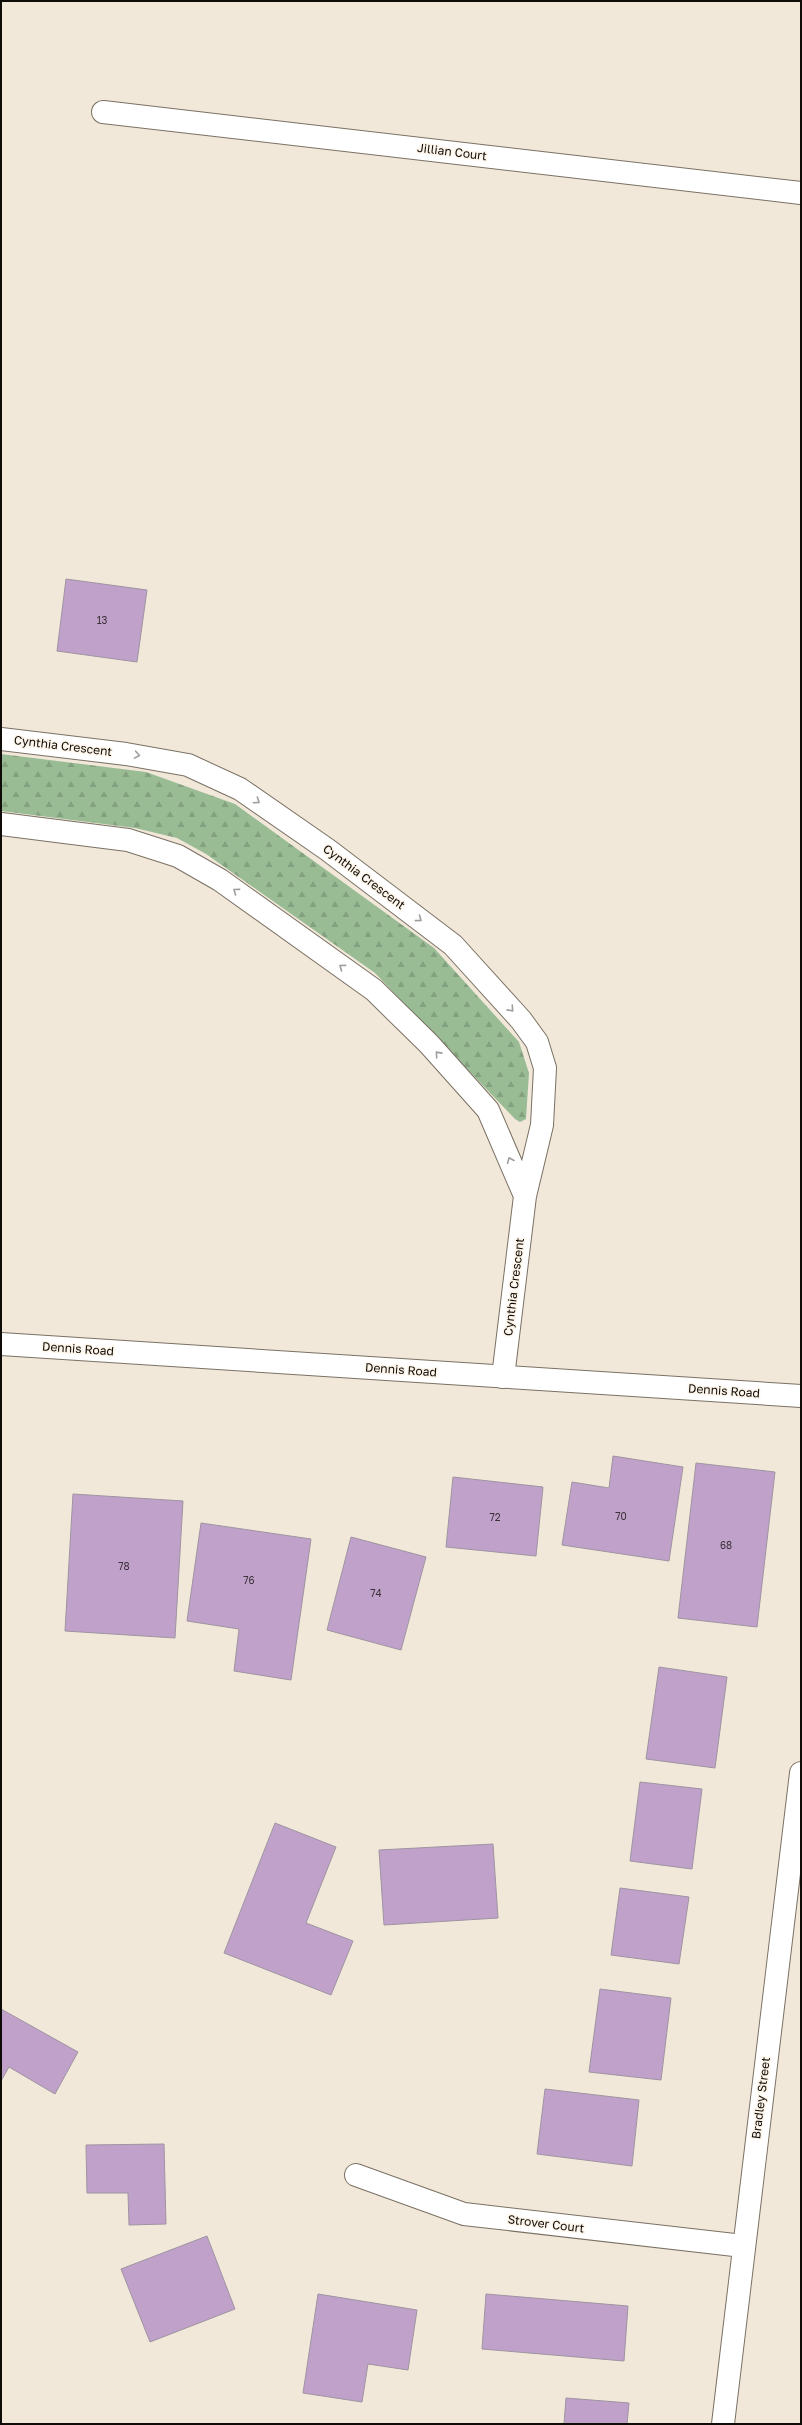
<svg xmlns="http://www.w3.org/2000/svg" width="802" height="2425" font-family="'Golos Text',sans-serif">
<style>
.forest{fill:url(#forest-firs)}
.building{fill:#c0a1ca;stroke:#9e94a1}
.lines{fill:none;stroke-linecap:round;stroke-linejoin:round}
.street-casing{stroke:#7a7164;stroke-width:24}
.secondary-casing{stroke:#7a7164;stroke-width:24}
.street{stroke:#fff;stroke-width:22}
.secondary{stroke:#fff;stroke-width:22}
.oneway{stroke:#9f9e9c}
.labels{text-anchor:middle;stroke-width:3;stroke-linejoin:round;paint-order:stroke}
.number-label{font-size:10px;fill:#3b3138}
.street-label{font-size:12px;fill:#0f0c07;stroke:#fef5ea}
</style>
<defs>
<pattern id="forest-firs" width="22" height="20" patternUnits="userSpaceOnUse"><rect width="22" height="20" fill="#99bc95"/><path d="M5 1l3.5 6h-7zM16 11l3.5 6h-7z" fill="#83a07f"/></pattern>
</defs>
<rect width="100%" height="100%" fill="#f2e8d9"/>
<!-- forest -->
<path class="forest" d="M 1,754 L 146,772 L 235,804 L 434,948 L 519,1042 L 529,1073 L 526,1119 L 520,1122 L 515,1119 L 375,973 L 206,854 L 177,838 L 135,828 L 1,811 Z"/>
<!-- building -->
<path class="building" d="M 66,579 L 147,590 L 137,662 L 57,651 Z
M 613,1456 L 683,1467 L 669,1561 L 562,1545 L 572,1482 L 609,1488 Z
M 696,1463 L 775,1472 L 757,1627 L 678,1618 Z
M 453,1477 L 543,1487 L 536,1556 L 446,1547 Z
M 73,1494 L 183,1501 L 175,1638 L 65,1631 Z
M 201,1523 L 311,1539 L 291,1680 L 234,1671 L 239,1629 L 187,1621 Z
M 351,1537 L 426,1557 L 401,1650 L 327,1630 Z
M 659,1667 L 727,1677 L 715,1768 L 646,1759 Z
M 640,1782 L 702,1789 L 692,1869 L 630,1861 Z
M 275,1823 L 336,1847 L 306,1923 L 353,1941 L 331,1995 L 224,1953 Z
M 493,1844 L 498,1918 L 384,1925 L 379,1850 Z
M 620,1888 L 689,1897 L 679,1964 L 611,1955 Z
M 600,1989 L 671,1998 L 661,2080 L 589,2072 Z
M 1,2009 L 78,2052 L 55,2094 L 9,2067 L 1,2081 Z
M 545,2089 L 639,2100 L 632,2166 L 537,2154 Z
M 164,2144 L 166,2224 L 129,2225 L 128,2193 L 87,2193 L 86,2145 Z
M 207,2236 L 235,2309 L 150,2342 L 121,2269 Z
M 318,2294 L 417,2310 L 408,2370 L 368,2364 L 362,2402 L 303,2393 Z
M 486,2294 L 628,2306 L 624,2361 L 482,2349 Z
M 566,2398 L 629,2403 L 627,2424 L 564,2424 Z"/>
<g class="lines">
<defs>
<path id="street" d="M 103,112 L 801,193
M 1,739 L 126,754 L 188,765 L 240,789 L 328,850 L 453,945 L 521,1020 L 537,1042 L 545,1068 L 542,1125 L 525,1196 L 503,1377
M 1,824 L 128,840 L 178,856 L 220,880 L 374,990 L 429,1044 L 488,1110 L 525,1196
M 356,2175 L 464,2214 L 743,2246
M 723,2424 L 801,1773"/>
<path id="secondary" d="M 1,1344 L 801,1396"/>
</defs>
<!-- street casing -->
<use href="#street" class="street-casing"/>
<!-- secondary casing -->
<use href="#secondary" class="secondary-casing"/>
<!-- street -->
<use href="#street" class="street"/>
<!-- secondary -->
<use href="#secondary" class="secondary"/>
</g>
<!-- one-way arrows -->
<defs><path id="oneway-chevron" d="M-2-3.5L2.5 0L-2 3.5" fill="none" stroke-width="1.6" stroke-linecap="round" stroke-linejoin="round"/></defs>
<g class="oneway">
<use href="#oneway-chevron" transform="translate(137 755) rotate(10)"/>
<use href="#oneway-chevron" transform="translate(257 801) rotate(34)"/>
<use href="#oneway-chevron" transform="translate(236 891) rotate(-144)"/>
<use href="#oneway-chevron" transform="translate(419 919) rotate(37)"/>
<use href="#oneway-chevron" transform="translate(342 967) rotate(-144)"/>
<use href="#oneway-chevron" transform="translate(511 1009) rotate(48)"/>
<use href="#oneway-chevron" transform="translate(438 1054) rotate(-132)"/>
<use href="#oneway-chevron" transform="translate(510 1160) rotate(-113)"/>
</g>
<g class="labels">
<!-- number labels -->
<g class="number-label">
<text x="102" y="624">13</text>
<text x="621" y="1520">70</text>
<text x="495" y="1521">72</text>
<text x="726" y="1549">68</text>
<text x="124" y="1570">78</text>
<text x="249" y="1584">76</text>
<text x="376" y="1597">74</text>
</g>
<!-- street labels -->
<g class="street-label">
<text transform="translate(452 152) rotate(7)" y="4">Jillian Court</text>
<text transform="translate(63 746) rotate(7)" y="4">Cynthia Crescent</text>
<text transform="translate(364 877) rotate(37)" y="4">Cynthia Crescent</text>
<text transform="translate(514 1287) rotate(-83)" y="4">Cynthia Crescent</text>
<text transform="translate(78 1349) rotate(4)" y="4">Dennis Road</text>
<text transform="translate(401 1370) rotate(4)" y="4">Dennis Road</text>
<text transform="translate(724 1391) rotate(4)" y="4">Dennis Road</text>
<text transform="translate(761 2098) rotate(-83)" y="4">Bradley Street</text>
<text transform="translate(546 2224) rotate(7)" y="4">Strover Court</text>
</g>
</g>
<!-- border -->
<rect width="802" height="2425" fill="none" stroke="#0f0c07" stroke-width="4"/>
</svg>
